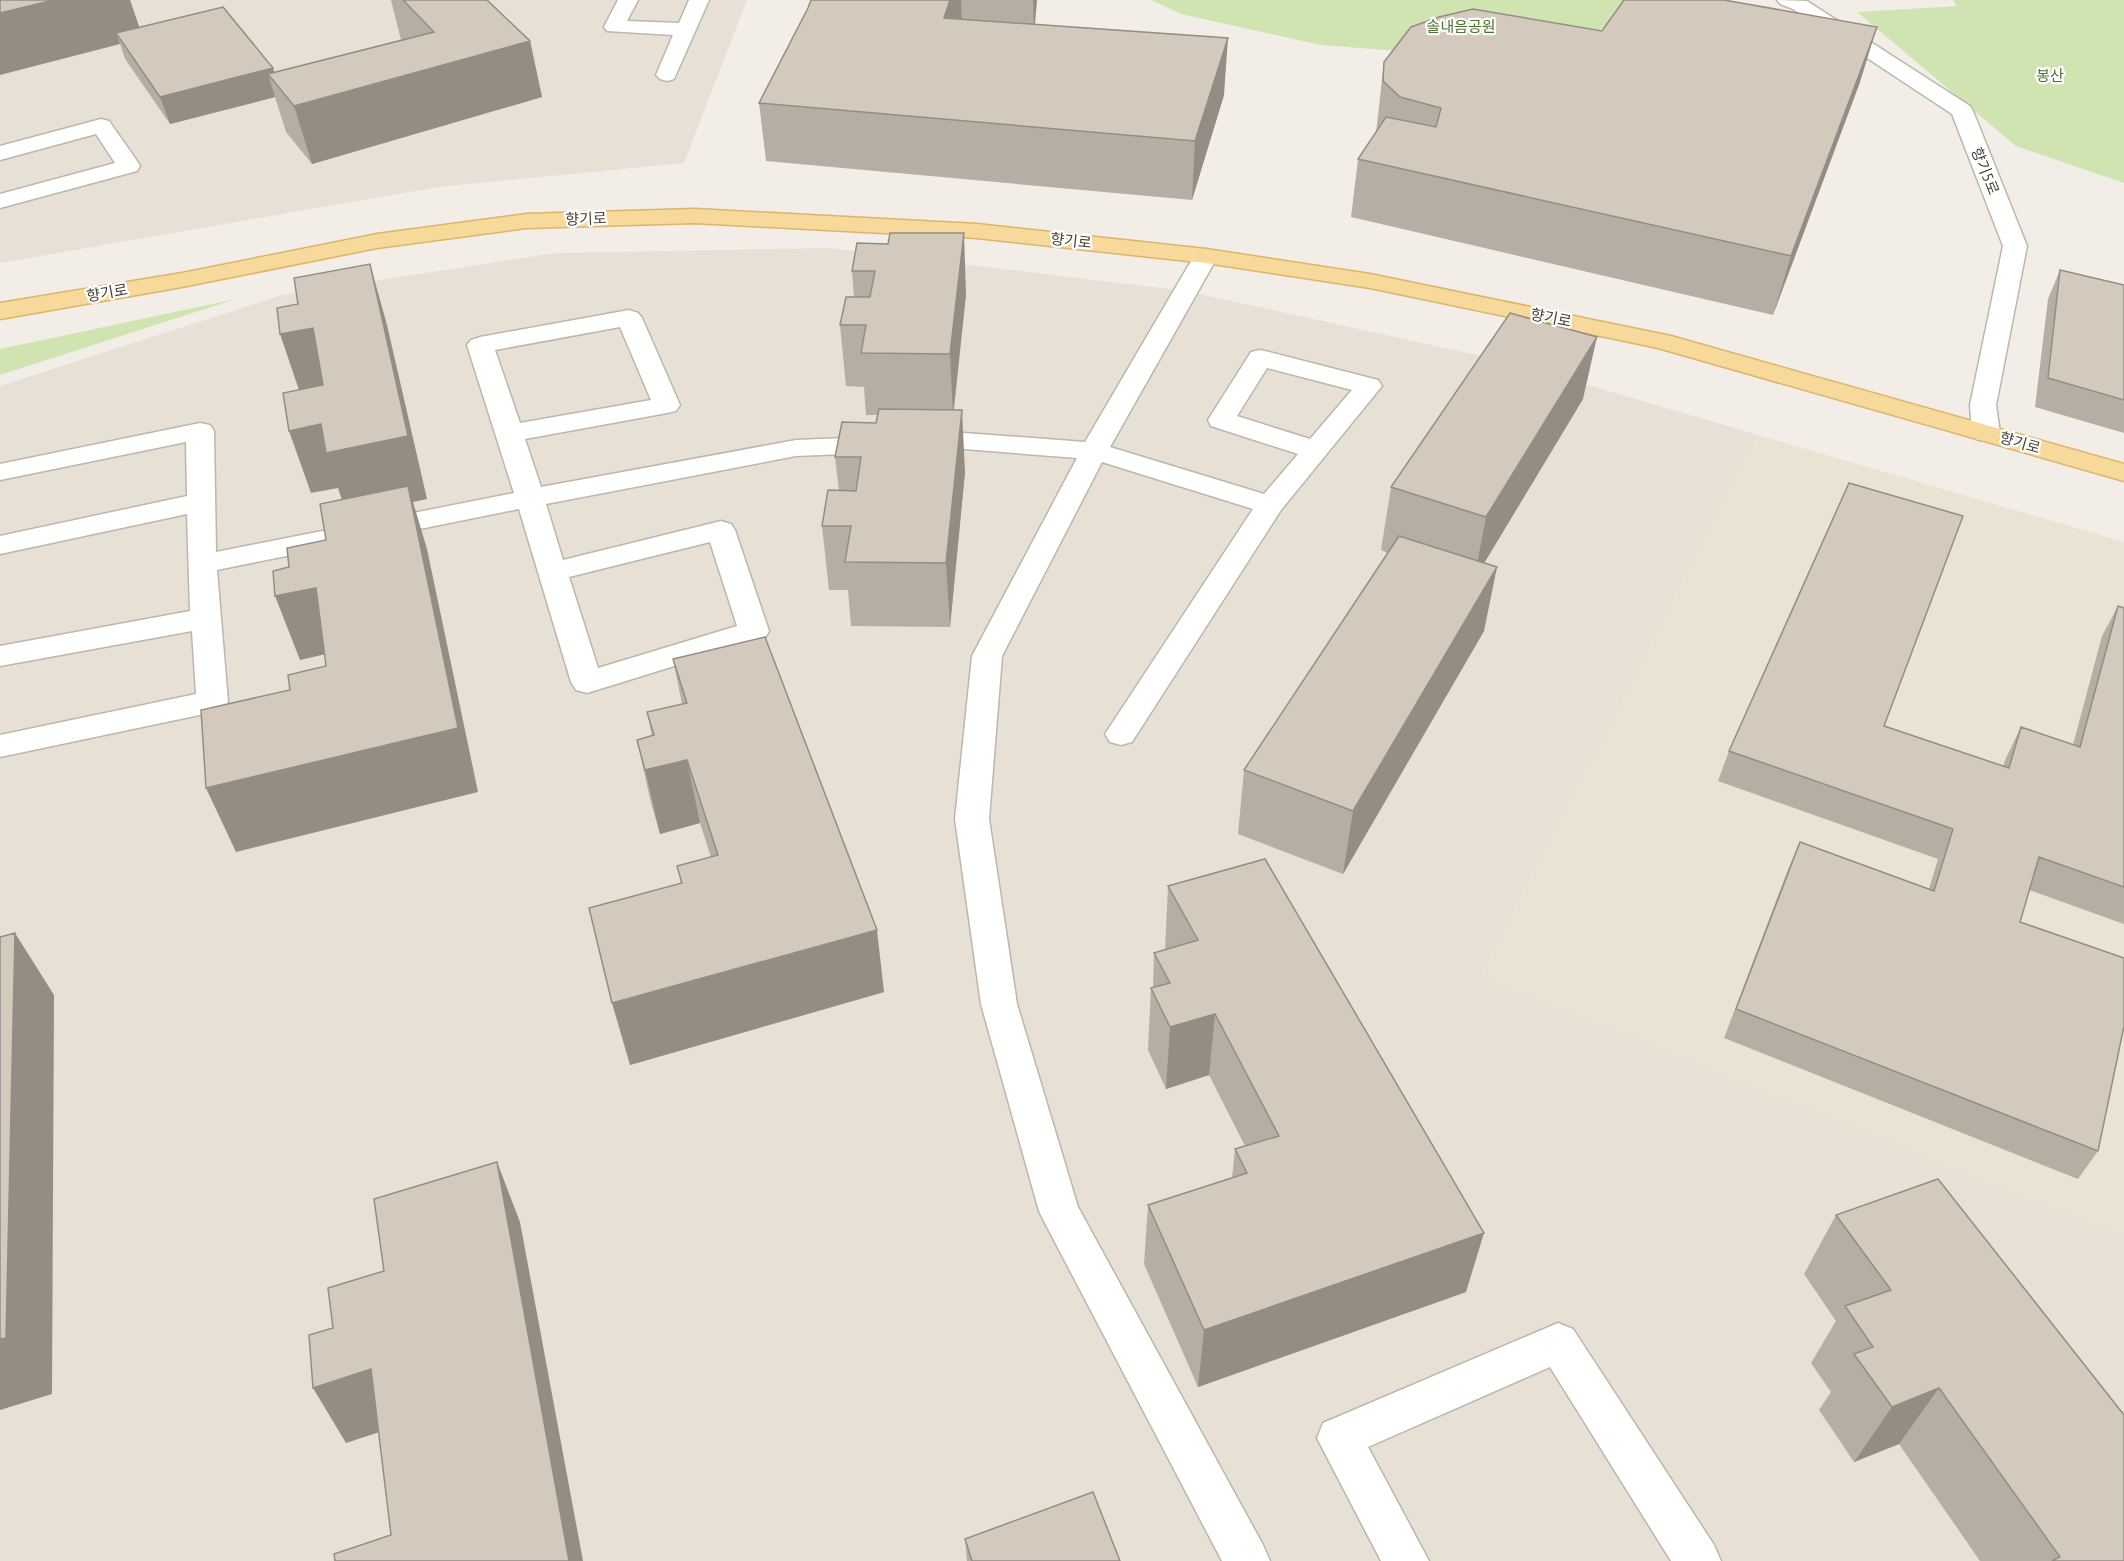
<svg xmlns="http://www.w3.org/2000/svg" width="2124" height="1561" font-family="'PT Sans','Noto Sans KR',sans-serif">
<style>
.residential{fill:#e6e0d5}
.education{fill:#eae2d2}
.green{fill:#d0e4b2}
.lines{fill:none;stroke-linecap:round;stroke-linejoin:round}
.minor-casing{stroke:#bdb6aa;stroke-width:3}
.major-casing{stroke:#dcb56b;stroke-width:3}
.minor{fill:#fff;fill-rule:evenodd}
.major{fill:#f7d99b;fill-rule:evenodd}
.wall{fill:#b5aea3}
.shaded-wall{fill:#948d84}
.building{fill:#d3cabd;stroke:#948d84;stroke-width:1.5}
.labels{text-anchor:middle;stroke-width:4.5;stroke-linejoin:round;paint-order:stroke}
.far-park-label{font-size:15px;fill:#4a732d;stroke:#fff}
.far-street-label{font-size:15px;fill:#453f36;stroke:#fff}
</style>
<rect width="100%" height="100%" fill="#f2eee7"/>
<!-- residential -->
<path class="residential" d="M 0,0 L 747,0 L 684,163 L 438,187 L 0,263 Z
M 828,248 L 1186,291 L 1513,363 L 1758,435 L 1481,975 L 2124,1237 L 2124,1561 L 0,1561 L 0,386 L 282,295 L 555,253 Z"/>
<!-- education -->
<path class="education" d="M 1758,435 L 2124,542 L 2124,1237 L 1481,975 Z"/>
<!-- green -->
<path class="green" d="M 1151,0 L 1658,0 L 1655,5 L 1572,42 L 1450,55 L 1321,45 L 1181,14 Z
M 1953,0 L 2124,0 L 2124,183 L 2016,146 L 1857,12 L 1957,6 Z
M 236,299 L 0,375 L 0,349 Z"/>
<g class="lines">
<defs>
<path id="minor" d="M 618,0 L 638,0 L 627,21 L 679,23 L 689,0 L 709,0 L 674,79 L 667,81 L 660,79 L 656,75 L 673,35 L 607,31 L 604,27 Z
M 1777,0 L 1807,1 L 1970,106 L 1973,111 L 2027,246 L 1996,405 L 2000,433 L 1996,439 L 1986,441 L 1976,439 L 1972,433 L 1970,405 L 2003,246 L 1952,114 L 1793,9 L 1780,4 Z
M 101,119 L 109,121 L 137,161 L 140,166 L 137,171 L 0,208 L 0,194 L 115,163 L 96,134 L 0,160 L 0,146 Z
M 1206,249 L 1215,251 L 1218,256 L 1110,447 L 1264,494 L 1298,454 L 1211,426 L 1208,420 L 1251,352 L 1260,350 L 1269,352 L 1378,380 L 1382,386 L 1281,510 L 1132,742 L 1121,745 L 1110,742 L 1105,734 L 1253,509 L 1102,462 L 1002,656 L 989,819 L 1017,1004 L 1078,1207 L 1263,1545 L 1270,1561 L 1222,1561 L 1045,1223 L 1039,1211 L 981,1004 L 955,819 L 972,656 L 1077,458 L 964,449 L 796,456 L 546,504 L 563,560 L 721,521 L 731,524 L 735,530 L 769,631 L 765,638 L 587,693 L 576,690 L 571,682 L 519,509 L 217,570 L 228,702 L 223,710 L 0,757 L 0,735 L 196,694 L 192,631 L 0,666 L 0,646 L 190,611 L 187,514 L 0,554 L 0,536 L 187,496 L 186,442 L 0,480 L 0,464 L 200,423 L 210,425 L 214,431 L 216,552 L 514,493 L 467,345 L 471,340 L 480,337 L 629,310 L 638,313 L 642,318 L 680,405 L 676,411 L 667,413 L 525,439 L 541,487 L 796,440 L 964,433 L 1085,442 L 1194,256 L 1197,251 ZM 620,327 L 651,400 L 520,423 L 495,350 ZM 1267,368 L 1352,390 L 1310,439 L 1237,416 ZM 710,542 L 737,626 L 598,668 L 569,577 Z
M 1558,1323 L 1573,1329 L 1714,1545 L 1721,1561 L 1671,1561 L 1550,1367 L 1368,1447 L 1429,1561 L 1381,1561 L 1317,1438 L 1323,1423 Z"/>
<path id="major" d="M 695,209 L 977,224 L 1206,249 L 1370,274 L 1671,336 L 2124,464 L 2124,481 L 1658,348 L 1370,288 L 1206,263 L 977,238 L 695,223 L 526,228 L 377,248 L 182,287 L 0,319 L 0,303 L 182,273 L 377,234 L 526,214 Z"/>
</defs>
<!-- minor casing -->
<use href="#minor" class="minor-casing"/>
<!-- major casing -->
<use href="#major" class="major-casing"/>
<!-- minor -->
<use href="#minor" class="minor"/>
<!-- major -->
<use href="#major" class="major"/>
</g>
<!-- wall -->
<path class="wall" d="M 0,0 L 130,0 L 139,27 L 275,73 L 401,40 L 391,0 L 487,0 L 530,41 L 542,97 L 312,164 L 286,132 L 275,97 L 170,124 L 125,59 L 120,44 Z
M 811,0 L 1037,0 L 1035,24 L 1224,95 L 1192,200 L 766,161 L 759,103 L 808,8 Z
M 1384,62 L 1860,82 L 1773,315 L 1351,217 L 1358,159 L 1376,133 Z
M 857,243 L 966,294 L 954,410 L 965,472 L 950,627 L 851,626 L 848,590 L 829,590 L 822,526 L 839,491 L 835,457 L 876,423 L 877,415 L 866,415 L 864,387 L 846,386 L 840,325 L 854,297 L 852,271 Z
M 2060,270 L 2124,285 L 2124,433 L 2035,407 L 2048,299 Z
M 1583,399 L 1484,563 L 1484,631 L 1343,874 L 1238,834 L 1244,770 L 1388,553 L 1381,550 L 1391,487 Z
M 2118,606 L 2124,608 L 2124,924 L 2029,890 L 2020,922 L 2098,1151 L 2078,1179 L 1724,1038 L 1787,872 L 1800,842 L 1929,889 L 1938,859 L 1718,781 L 1729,751 L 1884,726 L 2003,766 L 2006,758 L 2021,727 L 2073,745 L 2102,636 Z
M 673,659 L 884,992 L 630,1065 L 681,884 L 677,866 L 711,857 L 700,823 L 660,834 L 651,803 L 637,740 L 652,736 L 647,712 L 682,704 Z
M 1168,886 L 1466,1292 L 1198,1387 L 1144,1264 L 1148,1205 L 1232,1178 L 1235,1149 L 1245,1146 L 1209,1075 L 1166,1089 L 1148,1050 L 1151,988 L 1153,988 L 1154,953 L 1165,950 Z
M 1836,1215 L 2124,1561 L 1980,1561 L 1899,1444 L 1854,1462 L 1819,1410 L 1831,1392 L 1811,1363 L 1836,1321 L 1804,1274 Z
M 965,1539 L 1120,1561 L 967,1561 Z"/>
<!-- shaded-wall -->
<path class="shaded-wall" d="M 54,0 L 130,0 L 143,38 L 116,33 L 120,44 L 0,75 L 0,13 Z
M 950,0 L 961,0 L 962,25 L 944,18 Z
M 1033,0 L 1037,0 L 1034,32 Z
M 1877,27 L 1860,82 L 1773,315 L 1791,256 Z
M 1228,38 L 1224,95 L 1192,200 L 1195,141 Z
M 530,41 L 542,97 L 312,164 L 294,106 Z
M 273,68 L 280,88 L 268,74 L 275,97 L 170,124 L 160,97 Z
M 964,233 L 966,294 L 953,415 L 950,354 Z
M 370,264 L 387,325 L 427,499 L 413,502 L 427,549 L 478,792 L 236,852 L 206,788 L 458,728 L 347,515 L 338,488 L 311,493 L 289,431 L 321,424 Z
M 313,328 L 333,389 L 301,396 L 280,334 Z
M 1597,337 L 1583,399 L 1474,580 L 1486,517 Z
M 962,410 L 965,472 L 950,627 L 946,563 Z
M 1497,567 L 1484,631 L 1343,874 L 1353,811 Z
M 316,588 L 339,651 L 300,660 L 275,596 Z
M 687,760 L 700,823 L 660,834 L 645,770 Z
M 877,930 L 884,992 L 630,1065 L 612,1003 Z
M 15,933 L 54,995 L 52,1394 L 0,1410 L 0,1339 Z
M 1215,1014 L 1209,1075 L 1166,1089 L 1170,1027 Z
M 497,1162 L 520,1222 L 583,1561 L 569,1561 Z
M 1484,1233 L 1466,1292 L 1198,1387 L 1204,1330 Z
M 371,1369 L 401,1425 L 346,1443 L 313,1388 Z
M 1939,1388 L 1899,1444 L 1854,1462 L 1892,1407 Z"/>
<!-- building -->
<path class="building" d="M 0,0 L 54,0 L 0,13 Z
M 403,0 L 487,0 L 530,41 L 294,106 L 268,74 L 434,32 Z
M 811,0 L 950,0 L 944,18 L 1228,38 L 1195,141 L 759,103 L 808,8 Z
M 1624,0 L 1724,0 L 1877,27 L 1791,256 L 1358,159 L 1386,117 L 1436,127 L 1441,108 L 1400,97 L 1383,81 L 1384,62 L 1411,27 L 1439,17 L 1473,9 L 1602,31 Z
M 223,7 L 273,68 L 160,97 L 116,33 Z
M 890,233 L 964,233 L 950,354 L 861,353 L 866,325 L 840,325 L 846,297 L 870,297 L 875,271 L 852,271 L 857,243 L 888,244 Z
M 370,264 L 408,436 L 326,453 L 321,424 L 289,431 L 283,393 L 323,385 L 313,328 L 280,334 L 277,308 L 298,304 L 294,278 Z
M 2060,270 L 2124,285 L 2124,400 L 2048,378 Z
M 1510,313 L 1597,337 L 1486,517 L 1391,487 Z
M 879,409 L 962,410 L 946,563 L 845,562 L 851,526 L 822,526 L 828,490 L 856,491 L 861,457 L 835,457 L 842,422 L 876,423 Z
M 1849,483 L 1963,516 L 1884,726 L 2009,768 L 2021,727 L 2080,747 L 2118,606 L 2124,608 L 2124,887 L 2039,857 L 2020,922 L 2124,958 L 2124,1026 L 2098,1151 L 1736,1009 L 1800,842 L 1934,891 L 1953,829 L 1729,751 Z
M 408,486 L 458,728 L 206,788 L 201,710 L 290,690 L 288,675 L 326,666 L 316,588 L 275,596 L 273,571 L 289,567 L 287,548 L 326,540 L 320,504 Z
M 1399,536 L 1497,567 L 1353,811 L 1244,770 Z
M 765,637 L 877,930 L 612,1003 L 589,908 L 682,883 L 677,866 L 718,855 L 687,760 L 645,770 L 637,740 L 654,735 L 647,712 L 687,703 L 673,659 Z
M 1265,859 L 1484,1233 L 1204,1330 L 1148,1205 L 1247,1173 L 1235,1149 L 1279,1136 L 1215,1014 L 1170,1027 L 1151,988 L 1170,983 L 1154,953 L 1198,940 L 1168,886 Z
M 15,933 L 6,1338 L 0,1339 L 0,937 Z
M 497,1162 L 569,1561 L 335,1561 L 334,1554 L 391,1535 L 371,1369 L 313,1388 L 309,1335 L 333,1328 L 328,1288 L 384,1271 L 374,1199 Z
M 1938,1179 L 2124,1415 L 2124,1561 L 2052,1561 L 2060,1557 L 1939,1388 L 1892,1407 L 1854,1354 L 1873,1347 L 1845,1306 L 1891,1290 L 1836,1215 Z
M 1093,1492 L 1120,1561 L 972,1561 L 965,1539 Z"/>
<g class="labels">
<!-- far-park labels -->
<g class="far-park-label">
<text x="1461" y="32">솔내음공원</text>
<text x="2050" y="81">봉산</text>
</g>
<!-- far-street labels -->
<g class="far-street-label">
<text transform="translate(1985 171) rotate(68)" y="5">향기5로</text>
<text transform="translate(586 219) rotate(-2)" y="5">향기로</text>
<text transform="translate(1071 241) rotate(6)" y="5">향기로</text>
<text transform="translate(107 293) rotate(-10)" y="5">향기로</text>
<text transform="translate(1551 318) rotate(11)" y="5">향기로</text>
<text transform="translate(2020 443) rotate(16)" y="5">향기로</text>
</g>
</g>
</svg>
